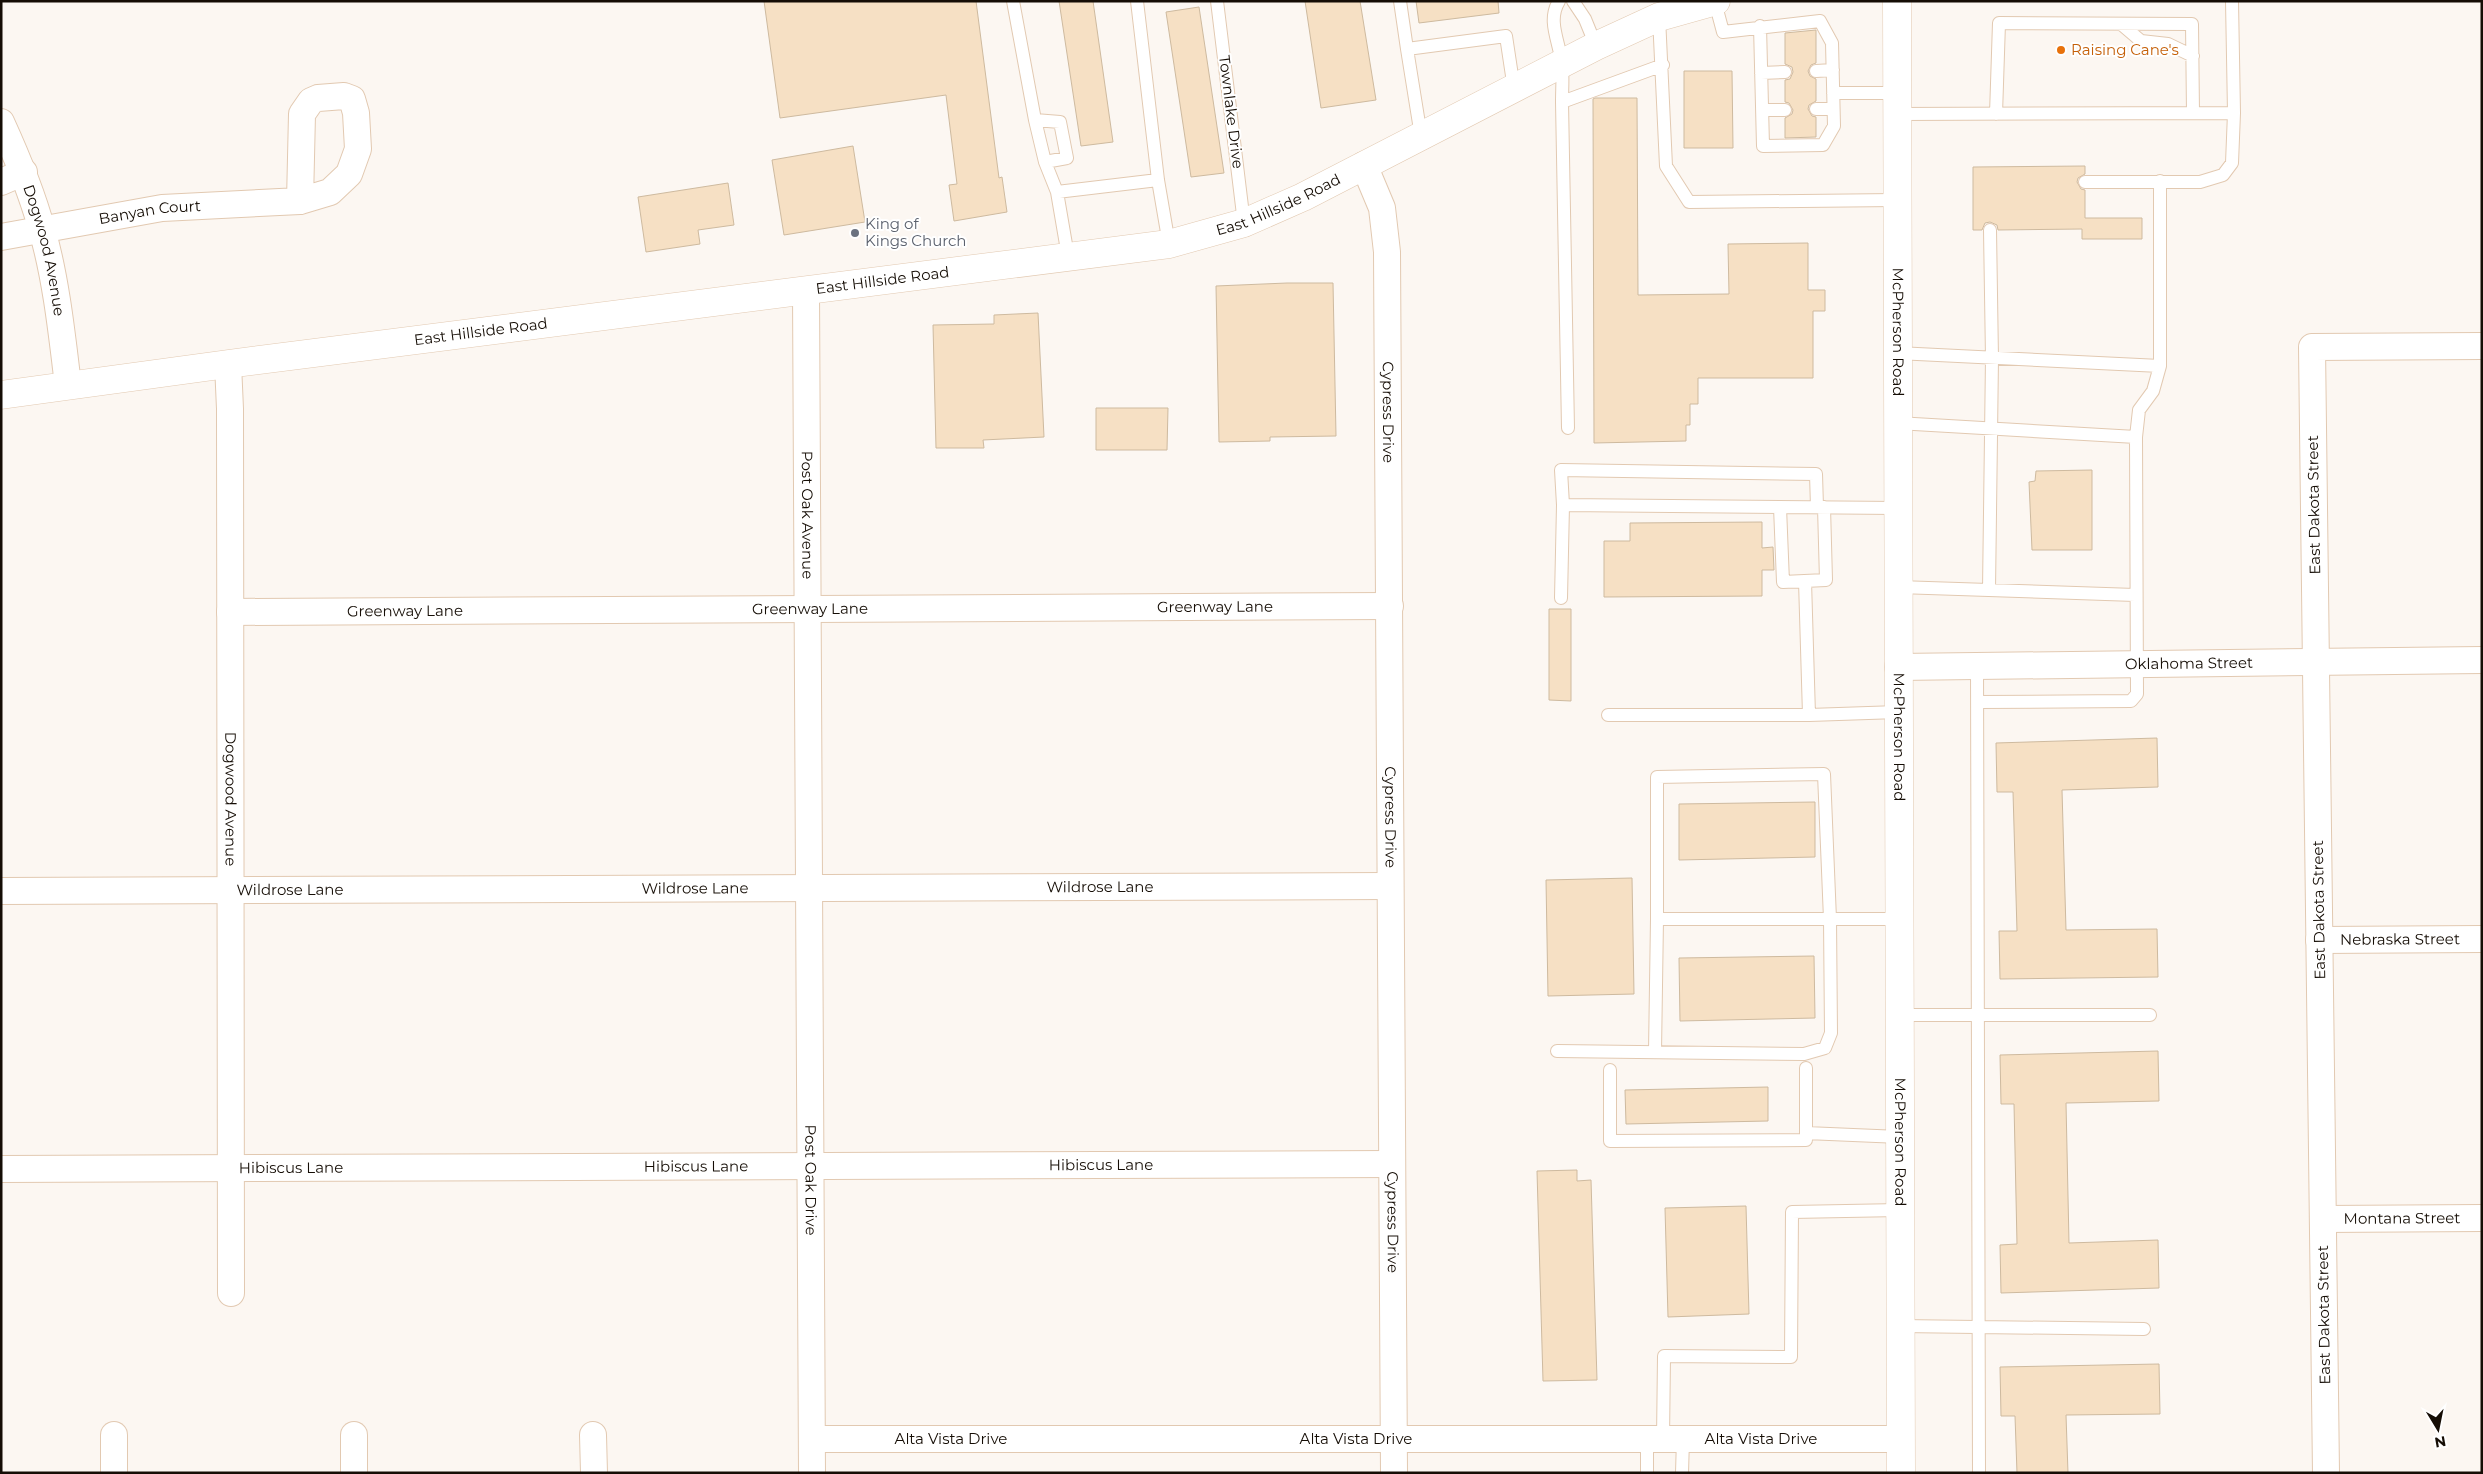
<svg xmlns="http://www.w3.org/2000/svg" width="2483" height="1474" font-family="Montserrat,sans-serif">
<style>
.building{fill:#f6e0c4;stroke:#ceba9f}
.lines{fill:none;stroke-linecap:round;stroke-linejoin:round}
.lane-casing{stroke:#e2c9b1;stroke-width:14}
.street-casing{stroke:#e2c9b1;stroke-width:28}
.secondary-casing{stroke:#e2c9b1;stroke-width:29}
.lane{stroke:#fff;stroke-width:12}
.street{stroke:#fff;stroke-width:26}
.secondary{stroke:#fff;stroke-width:28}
.food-dot{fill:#e8710a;stroke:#fff;stroke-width:2}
.worship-dot{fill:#6b7280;stroke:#fff;stroke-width:2}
.labels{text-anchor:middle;stroke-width:4;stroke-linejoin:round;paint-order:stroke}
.food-label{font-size:15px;fill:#c56008;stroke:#fff;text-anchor:start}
.street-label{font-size:15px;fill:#150d05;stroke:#fff}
.worship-label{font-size:15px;fill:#5b616d;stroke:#fff;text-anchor:start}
</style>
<rect width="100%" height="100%" fill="#fcf7f2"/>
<!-- building -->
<path class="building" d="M 764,1 L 976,1 L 999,178 L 1002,177 L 1007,212 L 954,221 L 949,185 L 957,184 L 946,95 L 780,118 Z
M 1059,1 L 1093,1 L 1113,142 L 1081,146 Z
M 1305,1 L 1360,1 L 1376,100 L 1321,108 Z
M 1416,1 L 1498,1 L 1499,13 L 1419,23 Z
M 1199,7 L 1224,173 L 1191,177 L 1166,12 Z
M 1816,30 L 1816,63 L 1811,65 L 1808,71 L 1810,76 L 1816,79 L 1816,101 L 1809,105 L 1808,109 L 1812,116 L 1816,117 L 1816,137 L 1785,138 L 1785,118 L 1792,114 L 1793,110 L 1789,103 L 1785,102 L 1785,80 L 1790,79 L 1793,72 L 1792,67 L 1785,64 L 1785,33 Z
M 1684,71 L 1732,71 L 1733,148 L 1684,148 Z
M 1595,98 L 1637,98 L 1638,295 L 1729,294 L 1728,244 L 1808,243 L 1808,290 L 1825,290 L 1825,311 L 1813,311 L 1813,378 L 1698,378 L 1698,404 L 1690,404 L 1690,425 L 1686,425 L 1686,441 L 1594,443 L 1593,99 Z
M 853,146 L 865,222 L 784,235 L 772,160 Z
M 2085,166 L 2085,174 L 2078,178 L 2077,182 L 2081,189 L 2085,190 L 2085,218 L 2142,218 L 2142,239 L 2082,239 L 2082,229 L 1998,230 L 1997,225 L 1990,222 L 1985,223 L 1982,230 L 1973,230 L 1973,167 Z
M 728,183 L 734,225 L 698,230 L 700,244 L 646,252 L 638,197 Z
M 1287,283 L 1333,283 L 1336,436 L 1270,437 L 1270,441 L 1219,442 L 1216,286 Z
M 1038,313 L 1044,437 L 983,440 L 984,448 L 936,448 L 933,325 L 994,324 L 994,315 Z
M 1096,408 L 1168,408 L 1167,450 L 1096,450 Z
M 2092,470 L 2092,550 L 2032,550 L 2029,482 L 2035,481 L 2036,471 Z
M 1762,522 L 1762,548 L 1773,547 L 1774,570 L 1762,570 L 1762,596 L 1604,597 L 1604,541 L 1630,541 L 1630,523 Z
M 1549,609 L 1571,609 L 1571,701 L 1549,700 Z
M 2157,738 L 2158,787 L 2062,790 L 2066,930 L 2157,929 L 2158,977 L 2000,979 L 1999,931 L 2017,931 L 2013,792 L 1997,792 L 1996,743 Z
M 1815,802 L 1815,857 L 1679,860 L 1679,804 Z
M 1632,878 L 1634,994 L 1548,996 L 1546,880 Z
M 1814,956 L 1815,1018 L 1680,1021 L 1679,958 Z
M 2158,1051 L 2159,1101 L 2066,1103 L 2069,1243 L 2158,1240 L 2159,1288 L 2001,1293 L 2000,1245 L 2017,1244 L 2014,1104 L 2001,1104 L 2000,1055 Z
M 1768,1087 L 1768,1121 L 1626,1124 L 1625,1090 Z
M 1577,1170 L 1577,1181 L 1591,1180 L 1597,1380 L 1543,1381 L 1537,1171 Z
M 1746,1206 L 1749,1314 L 1668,1317 L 1665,1208 Z
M 2159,1364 L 2160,1414 L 2066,1415 L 2068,1473 L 2017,1473 L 2015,1416 L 2001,1416 L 2000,1367 Z"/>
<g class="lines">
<defs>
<path id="lane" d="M 1013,1 L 1035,120 L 1045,162 L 1057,192 L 1068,256
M 1137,1 L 1158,180 L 1169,244
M 1217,1 L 1244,223
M 1400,1 L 1407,49 L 1506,36 L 1514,89
M 1559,1 C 1546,22 1561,44 1562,66 C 1563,78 1562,90 1562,102
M 1573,1 L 1585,19 L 1596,46
M 1715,2 L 1723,32 L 1820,21 L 1832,43 L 1834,126 L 1823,145 L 1763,146 L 1760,26
M 1659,17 L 1666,166 L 1689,202 L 1896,200
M 2121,24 L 2141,41 L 2168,44 L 2193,56
M 1407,49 L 1421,136
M 1816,71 L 1833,70
M 1761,73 L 1785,72
M 1833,93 L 1897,93
M 1816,109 L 1833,109
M 1763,110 L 1785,110
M 1897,114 L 2234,113 L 2232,1
M 1996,114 L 1999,23 L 2192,24 L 2193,113
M 1035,120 L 1060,122 L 1067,158 L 1045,162
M 2085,182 L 2200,182 L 2223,175 L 2232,163 L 2234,113
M 1057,192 L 1158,180
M 1897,353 L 2160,366 L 2160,181
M 1897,423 L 2136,437
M 1568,428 L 1562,102 L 1663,65
M 1563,505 L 1561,470 L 1816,474 L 1817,507
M 1780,507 L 1783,582 L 1826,580 L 1824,507
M 1805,581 L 1809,715 L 1898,712
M 1898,587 L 2135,595
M 1989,590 L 1992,358 L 1990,230
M 1561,598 L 1563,505 L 1898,508
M 1977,666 L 1979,1473
M 1978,702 L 2131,701 L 2137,694 L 2136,437 L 2139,410 L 2153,391 L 2160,366
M 1608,715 L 1809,715
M 1899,1015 L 2150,1015
M 1557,1051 L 1804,1054 L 1825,1048 L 1831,1033 L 1830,919 L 1824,774 L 1657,777 L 1657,919 L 1899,919
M 1655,1052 L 1657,919
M 1610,1070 L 1610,1141 L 1806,1140 L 1806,1068
M 1806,1133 L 1900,1137
M 1900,1326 L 2144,1329
M 1647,1439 L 1647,1473
M 1663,1439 L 1664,1356 L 1791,1357 L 1792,1212 L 1900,1210
M 1682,1473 L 1683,1439"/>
<g id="street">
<path id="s1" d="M 1,122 C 17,157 32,193 42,230 C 56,278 62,335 68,385"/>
<path id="s2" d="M 1364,165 L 1382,208 L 1387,252 L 1394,1473"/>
<path d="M 1,182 L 24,172"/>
<path id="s3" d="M 1,237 L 162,208 L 300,201 L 330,192 L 349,174 L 358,149 L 356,113 L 352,99 L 344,96 L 318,98 L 311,101 L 302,114 L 300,201"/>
<path id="s4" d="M 806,291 L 812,1473"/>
<path id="s5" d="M 228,364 L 230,409 L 231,1293"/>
<path id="s6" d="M 230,612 L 1390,606"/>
<path id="s7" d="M 1898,667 L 2482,660"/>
<path id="s8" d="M 1,891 L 1389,886"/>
<path id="s9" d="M 2319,940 L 2482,939"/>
<path id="s10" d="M 1,1169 L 1391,1164"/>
<path id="s11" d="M 2323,1219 L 2482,1218"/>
<path d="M 593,1435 L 594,1473"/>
<path id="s12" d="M 812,1439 L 1900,1439"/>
<path d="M 114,1473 L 114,1435"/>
<path d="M 354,1473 L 354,1435"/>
<path d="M 2326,1473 L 2312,347 L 2482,346"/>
</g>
<g id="secondary">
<path id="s13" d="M 1897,1 L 1901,1473"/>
<path id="s14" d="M 1,395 L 228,364 L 1169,244 L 1244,223 L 1303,197 L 1596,46 L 1659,17 L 1716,1"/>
</g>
</defs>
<!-- lane casing -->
<use href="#lane" class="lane-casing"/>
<!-- street casing -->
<use href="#street" class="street-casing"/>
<!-- secondary casing -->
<use href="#secondary" class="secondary-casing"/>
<!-- lane -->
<use href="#lane" class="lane"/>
<!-- street -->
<use href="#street" class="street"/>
<!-- secondary -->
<use href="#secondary" class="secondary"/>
</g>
<!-- markers -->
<circle class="food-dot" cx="2061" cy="50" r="5"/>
<circle class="worship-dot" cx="855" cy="233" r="5"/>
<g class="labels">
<!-- food labels -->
<g class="food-label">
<text x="2071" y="55">Raising Cane's</text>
</g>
<!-- street labels -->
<g class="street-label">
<text transform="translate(1231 112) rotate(83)" y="5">Townlake Drive</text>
<text dy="5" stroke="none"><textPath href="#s14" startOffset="1294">East Hillside Road</textPath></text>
<text dy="5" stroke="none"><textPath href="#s3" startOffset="151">Banyan Court</textPath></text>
<text dy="5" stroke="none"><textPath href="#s1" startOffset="136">Dogwood Avenue</textPath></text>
<text dy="5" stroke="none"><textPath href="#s14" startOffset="889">East Hillside Road</textPath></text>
<text dy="5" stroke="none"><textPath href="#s14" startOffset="484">East Hillside Road</textPath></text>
<text dy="5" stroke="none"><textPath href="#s13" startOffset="331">McPherson Road</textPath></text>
<text dy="5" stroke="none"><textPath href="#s2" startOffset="251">Cypress Drive</textPath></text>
<text transform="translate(2314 505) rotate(-91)" y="5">East Dakota Street</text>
<text dy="5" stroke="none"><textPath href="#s4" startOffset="224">Post Oak Avenue</textPath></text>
<text dy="5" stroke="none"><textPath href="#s6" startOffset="985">Greenway Lane</textPath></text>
<text dy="5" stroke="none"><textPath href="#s6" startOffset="580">Greenway Lane</textPath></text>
<text dy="5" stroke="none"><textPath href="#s6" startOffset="175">Greenway Lane</textPath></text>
<text dy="5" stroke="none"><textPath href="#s7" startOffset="291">Oklahoma Street</textPath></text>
<text dy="5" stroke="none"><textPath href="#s13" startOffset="736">McPherson Road</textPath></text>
<text dy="5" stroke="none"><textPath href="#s5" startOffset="435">Dogwood Avenue</textPath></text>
<text dy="5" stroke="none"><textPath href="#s2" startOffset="656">Cypress Drive</textPath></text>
<text dy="5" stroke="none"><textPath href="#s8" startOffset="1099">Wildrose Lane</textPath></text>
<text dy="5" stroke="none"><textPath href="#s8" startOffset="694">Wildrose Lane</textPath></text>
<text dy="5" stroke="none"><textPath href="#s8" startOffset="289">Wildrose Lane</textPath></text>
<text transform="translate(2319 910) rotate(-91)" y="5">East Dakota Street</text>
<text dy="5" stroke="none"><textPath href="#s9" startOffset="81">Nebraska Street</textPath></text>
<text dy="5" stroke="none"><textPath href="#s13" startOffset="1141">McPherson Road</textPath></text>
<text dy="5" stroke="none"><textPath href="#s10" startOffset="1100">Hibiscus Lane</textPath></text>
<text dy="5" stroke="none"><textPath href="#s10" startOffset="695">Hibiscus Lane</textPath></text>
<text dy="5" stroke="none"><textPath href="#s10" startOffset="290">Hibiscus Lane</textPath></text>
<text dy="5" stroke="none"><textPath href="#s4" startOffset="889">Post Oak Drive</textPath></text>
<text dy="5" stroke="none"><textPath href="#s11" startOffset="79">Montana Street</textPath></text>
<text dy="5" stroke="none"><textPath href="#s2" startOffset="1061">Cypress Drive</textPath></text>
<text transform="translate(2324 1315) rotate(-91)" y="5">East Dakota Street</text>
<text dy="5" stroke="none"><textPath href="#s12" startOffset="544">Alta Vista Drive</textPath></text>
<text dy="5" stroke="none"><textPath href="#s12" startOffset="139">Alta Vista Drive</textPath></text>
<text dy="5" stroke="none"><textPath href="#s12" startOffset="949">Alta Vista Drive</textPath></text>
</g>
<!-- worship labels -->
<g class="worship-label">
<text x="865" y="229">King of<tspan x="865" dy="17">Kings Church</tspan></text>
</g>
</g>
<!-- border -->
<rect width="2483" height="1474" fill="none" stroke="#150d05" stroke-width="5"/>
<!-- north arrow -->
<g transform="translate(2438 1429) rotate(170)" stroke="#ffffff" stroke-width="4" paint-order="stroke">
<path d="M0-4L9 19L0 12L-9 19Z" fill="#150d05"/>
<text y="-8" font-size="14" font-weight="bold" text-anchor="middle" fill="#150d05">N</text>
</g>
</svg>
